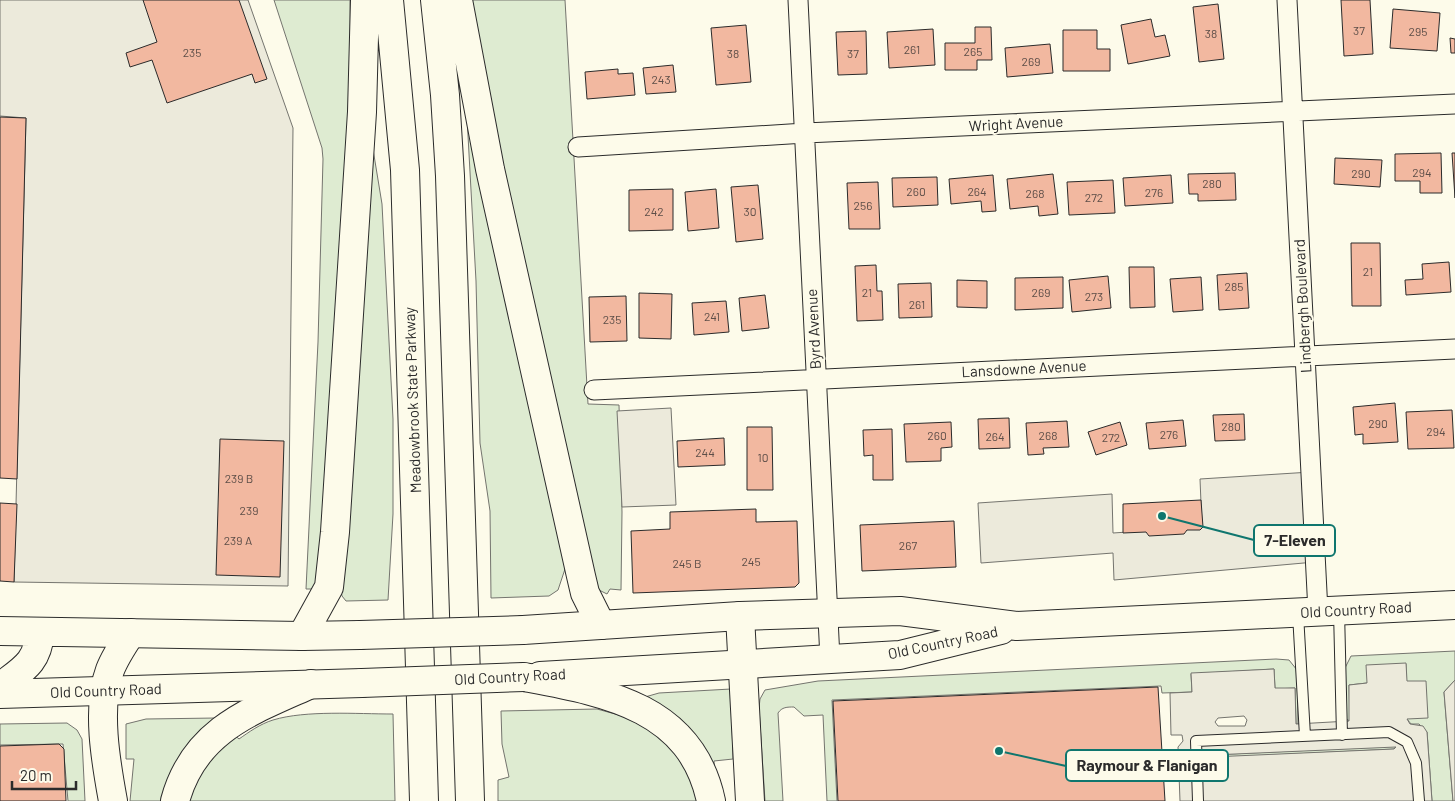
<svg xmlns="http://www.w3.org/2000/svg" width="1455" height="801" font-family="Barlow,sans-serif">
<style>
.green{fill:#deebd1;stroke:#74746e}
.parking{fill:#eceadb;stroke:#74746e;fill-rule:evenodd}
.building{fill:#f2b8a0;stroke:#2b2b2b}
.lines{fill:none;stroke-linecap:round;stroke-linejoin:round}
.service-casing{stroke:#2b2b2b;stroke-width:12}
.minor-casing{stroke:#2b2b2b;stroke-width:21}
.primary-casing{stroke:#2b2b2b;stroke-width:30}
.motorway-casing{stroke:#2b2b2b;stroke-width:30}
.service{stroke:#fdfbea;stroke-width:10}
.minor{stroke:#fdfbea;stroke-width:19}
.primary{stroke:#fdfbea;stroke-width:28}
.motorway{stroke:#fdfbea;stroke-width:28}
.primary-bridge-casing{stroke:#2b2b2b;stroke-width:30;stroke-linecap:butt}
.primary-bridge{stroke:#fdfbea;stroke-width:28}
.labels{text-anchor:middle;stroke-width:4;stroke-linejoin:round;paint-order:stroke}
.number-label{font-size:12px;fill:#5d4e48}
.street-label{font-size:15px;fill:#2b2b2b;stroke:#fdfbea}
.leader{fill:none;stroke:#0f766e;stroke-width:2}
.callout-dot{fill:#0f766e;stroke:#fdfbea;stroke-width:2}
.callout{fill:#fdfbea;stroke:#0f766e;stroke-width:2}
.callout-label{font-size:16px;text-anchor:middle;font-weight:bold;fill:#2b2b2b}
</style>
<rect width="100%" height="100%" fill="#fdfbea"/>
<!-- green -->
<path class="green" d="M 274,0 L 350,0 L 351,96 L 323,576 L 315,589 L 306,589 L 318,342 L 323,159 L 322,148 Z
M 468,0 L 565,0 L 588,404 L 619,405 L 622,512 L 621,590 L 610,589 L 607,594 L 599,590 L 592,579 Z
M 465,81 L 567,563 L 558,590 L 549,596 L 491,598 L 490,511 L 480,443 L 476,281 Z
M 371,137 L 382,204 L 393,419 L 393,514 L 388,600 L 346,601 L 342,596 L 339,581 Z
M 1455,651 L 1455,680 L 1444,692 L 1453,801 L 1432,801 L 1427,732 L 1419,724 L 1411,724 L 1407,719 L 1406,664 L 1367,683 L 1349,685 L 1350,721 L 1346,719 L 1343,672 L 1351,656 Z
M 1276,659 L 1289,660 L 1297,670 L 1298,724 L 1296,724 L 1295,688 L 1275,689 L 1274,669 L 1191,674 L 1192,692 L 1162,693 L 1161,686 L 832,700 L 837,801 L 827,801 L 823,715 L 804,716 L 794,707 C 787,707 782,707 778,713 L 783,801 L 765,801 L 759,708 L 760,699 L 765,690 L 818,681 Z
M 731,689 L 733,759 L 714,761 L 715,778 L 645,697 L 659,693 Z
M 597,709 L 626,717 L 632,710 L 685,759 L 700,801 L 498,801 L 498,780 L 509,777 L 502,744 L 501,711 Z
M 393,714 L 395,801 L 183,801 L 190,781 L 230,731 L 239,739 C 249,732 260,724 273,720 C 306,710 357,714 393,714 Z
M 216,718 C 186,743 179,766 165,801 L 130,801 L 134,759 L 126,759 L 126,724 L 146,719 Z
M 67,723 L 77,730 L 82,739 L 85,801 L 68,801 L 63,744 L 0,745 L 0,724 Z
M 1396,746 L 1394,749 L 1211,758 L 1211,768 L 1208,769 L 1208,759 L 1211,755 Z"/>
<!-- parking -->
<path class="parking" d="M 0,0 L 248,0 L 293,128 L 288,586 L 14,582 L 26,118 L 0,116 Z
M 671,408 L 676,505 L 622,507 L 617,411 Z
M 1311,472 L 1315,562 L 1114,580 L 1113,553 L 981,563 L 978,503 L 1112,494 L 1113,533 L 1202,527 L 1200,479 Z
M 1406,663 L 1407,681 L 1426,681 L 1428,718 L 1407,719 L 1410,724 L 1423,726 L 1427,732 L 1432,801 L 1180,801 L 1178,747 L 1183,741 L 1182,735 L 1171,735 L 1170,693 L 1192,692 L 1191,673 L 1274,669 L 1275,688 L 1295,688 L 1296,724 L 1349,721 L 1349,685 L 1367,683 L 1366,665 ZM 1244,716 L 1247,720 L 1245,726 L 1218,726 L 1215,722 L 1218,718 ZM 1396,747 L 1394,749 L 1211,757 L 1211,768 L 1208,769 L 1208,759 L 1212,755 Z
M 1455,680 L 1455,801 L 1453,801 L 1444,692 Z"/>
<!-- building -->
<path class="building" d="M 143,0 L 239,0 L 267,79 L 255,83 L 252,74 L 167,103 L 152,60 L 130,67 L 126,53 L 157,42 Z
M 1341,0 L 1370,0 L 1373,54 L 1344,56 Z
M 1218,4 L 1224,59 L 1199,62 L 1193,7 Z
M 1393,9 L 1440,13 L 1437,51 L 1390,48 Z
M 1151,19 L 1155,37 L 1165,35 L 1170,56 L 1128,64 L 1121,25 Z
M 746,25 L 751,82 L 716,85 L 711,28 Z
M 975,27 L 991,27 L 992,60 L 977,60 L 977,70 L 945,70 L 945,43 L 975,43 Z
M 933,29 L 935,65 L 889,68 L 887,32 Z
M 1063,30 L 1097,30 L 1097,49 L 1110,49 L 1110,71 L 1063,71 Z
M 866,31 L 867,74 L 838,75 L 836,32 Z
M 1450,38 L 1455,39 L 1455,53 L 1451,53 Z
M 1050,44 L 1053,73 L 1007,77 L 1005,48 Z
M 673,65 L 676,92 L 646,94 L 643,68 Z
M 618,69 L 618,74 L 633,73 L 635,95 L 587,99 L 585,72 Z
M 0,117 L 26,118 L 17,479 L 0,478 Z
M 1441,153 L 1442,193 L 1420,193 L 1420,181 L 1395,181 L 1395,154 Z
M 1452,153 L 1455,153 L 1455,198 Z
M 1335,158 L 1382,160 L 1380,187 L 1334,184 Z
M 1235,173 L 1236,200 L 1198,201 L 1198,194 L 1189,194 L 1188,174 Z
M 1053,174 L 1058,214 L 1039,216 L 1038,206 L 1010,209 L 1007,179 Z
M 993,175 L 996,211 L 982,212 L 981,201 L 951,204 L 949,179 Z
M 1171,175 L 1173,203 L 1125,206 L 1123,178 Z
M 937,177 L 938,205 L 893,207 L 892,178 Z
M 1113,180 L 1115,213 L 1069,215 L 1067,182 Z
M 878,182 L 880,229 L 849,229 L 847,183 Z
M 758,185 L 763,239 L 736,242 L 731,187 Z
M 673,189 L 673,230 L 629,231 L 629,190 Z
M 716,189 L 719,228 L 688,231 L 685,192 Z
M 1351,243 L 1380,243 L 1381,306 L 1352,306 Z
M 1449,262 L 1451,292 L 1406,295 L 1405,280 L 1423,279 L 1422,264 Z
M 876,265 L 877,291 L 882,291 L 883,320 L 857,321 L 855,266 Z
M 1129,267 L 1154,267 L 1155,307 L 1130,308 Z
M 1247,273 L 1249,308 L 1219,310 L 1217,275 Z
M 1108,276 L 1111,308 L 1072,312 L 1069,280 Z
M 1063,277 L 1063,308 L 1015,310 L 1015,278 Z
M 1201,277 L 1203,310 L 1173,312 L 1170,279 Z
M 957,280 L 987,281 L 987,308 L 957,307 Z
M 931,283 L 932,317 L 899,318 L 898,284 Z
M 639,293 L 672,294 L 671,339 L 639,338 Z
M 765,295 L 769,328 L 742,331 L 739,298 Z
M 626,296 L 627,341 L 590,342 L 589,297 Z
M 726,301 L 729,332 L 694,335 L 692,303 Z
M 1395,403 L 1398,442 L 1363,444 L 1363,434 L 1355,435 L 1353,407 Z
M 1452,410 L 1454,448 L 1408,449 L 1406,412 Z
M 1244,414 L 1245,440 L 1215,441 L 1213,415 Z
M 1009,418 L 1010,448 L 979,449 L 978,419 Z
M 1183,420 L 1186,446 L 1149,449 L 1146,423 Z
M 1067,421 L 1069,447 L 1043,448 L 1044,454 L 1028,455 L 1026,423 Z
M 951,422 L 952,447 L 941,448 L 941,461 L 906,462 L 904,424 Z
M 1120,422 L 1127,445 L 1096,455 L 1088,432 Z
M 747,427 L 772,427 L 773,490 L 747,490 Z
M 892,429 L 893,480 L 873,480 L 873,455 L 864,456 L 863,430 Z
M 724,438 L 725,465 L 678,467 L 677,441 Z
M 220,439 L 284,441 L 280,577 L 216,575 Z
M 1201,500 L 1203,527 L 1200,530 L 1187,530 L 1184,534 L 1149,536 L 1146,532 L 1123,533 L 1123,504 Z
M 0,503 L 17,504 L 14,582 L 0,581 Z
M 756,509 L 756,522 L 797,521 L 799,583 L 795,587 L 633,593 L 631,531 L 670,529 L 670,512 Z
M 954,521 L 956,567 L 862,571 L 860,525 Z
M 1158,687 L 1165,801 L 838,801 L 833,701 Z
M 59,744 L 64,749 L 66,801 L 0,801 L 0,746 Z"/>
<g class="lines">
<defs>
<path id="service" d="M 1339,611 L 1342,735
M 1298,614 L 1305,736
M 1198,801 L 1196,741 L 1389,732 L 1407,742 L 1416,763 L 1419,801"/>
<path id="minor" d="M 798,0 L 830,659
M 1287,0 L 1318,612
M 578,147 L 805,133 L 1455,104
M 594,390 L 1455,349"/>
<path id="primary" d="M 523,630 L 740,616 L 900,611 L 1017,626 L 1455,605
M 0,631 L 302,636 L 360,635
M 540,676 L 900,655 L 1001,630
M 0,687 C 22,670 38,663 40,632
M 0,694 L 362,683"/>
<path id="motorway" d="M 389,0 L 405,170 L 424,801
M 435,0 L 445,95 L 450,176 L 470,801
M 458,0 L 490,169 L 581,576 L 585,593 L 601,625
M 740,616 L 750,801
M 302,636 L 329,587 L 335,532 L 362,112 L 365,0
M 524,677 C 604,692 691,706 711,801
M 113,801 C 106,763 96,707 110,670 C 115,657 123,645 131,633
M 175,801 C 194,730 251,711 311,684"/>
</defs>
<!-- service casing -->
<use href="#service" class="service-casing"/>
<!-- minor casing -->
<use href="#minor" class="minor-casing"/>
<!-- primary casing -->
<use href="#primary" class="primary-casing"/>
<!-- motorway casing -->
<use href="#motorway" class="motorway-casing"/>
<!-- service -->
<use href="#service" class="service"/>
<!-- minor -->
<use href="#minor" class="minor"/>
<!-- primary -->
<use href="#primary" class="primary"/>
<!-- motorway -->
<use href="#motorway" class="motorway"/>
<defs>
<path id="primary-bridge" d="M 360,635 L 523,630
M 362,683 L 524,677"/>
</defs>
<!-- primary-bridge casing -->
<use href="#primary-bridge" class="primary-bridge-casing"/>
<!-- primary-bridge -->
<use href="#primary-bridge" class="primary-bridge"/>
</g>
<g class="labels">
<!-- number labels -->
<g class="number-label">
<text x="1359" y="35">37</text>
<text x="1418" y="36">295</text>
<text x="1211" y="38">38</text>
<text x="912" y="54">261</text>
<text x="973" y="56">265</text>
<text x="192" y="57">235</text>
<text x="733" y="58">38</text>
<text x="853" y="58">37</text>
<text x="1031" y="66">269</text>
<text x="661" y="84">243</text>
<text x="1422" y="177">294</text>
<text x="1361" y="178">290</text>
<text x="1212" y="188">280</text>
<text x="916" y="196">260</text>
<text x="977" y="196">264</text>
<text x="1154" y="197">276</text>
<text x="1035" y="198">268</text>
<text x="1094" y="202">272</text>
<text x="863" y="210">256</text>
<text x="654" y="216">242</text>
<text x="750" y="216">30</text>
<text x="1368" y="276">21</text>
<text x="1234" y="291">285</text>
<text x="867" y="297">21</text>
<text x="1041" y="297">269</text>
<text x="1094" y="301">273</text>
<text x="917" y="309">261</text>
<text x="712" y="321">241</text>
<text x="612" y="324">235</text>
<text x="1378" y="428">290</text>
<text x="1231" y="431">280</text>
<text x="1436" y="436">294</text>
<text x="1169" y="439">276</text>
<text x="937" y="440">260</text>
<text x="1048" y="440">268</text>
<text x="995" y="441">264</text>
<text x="1111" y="442">272</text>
<text x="705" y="457">244</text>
<text x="763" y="462">10</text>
<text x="239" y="483">239 B</text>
<text x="249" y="515">239</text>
<text x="238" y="545">239 A</text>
<text x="908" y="550">267</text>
<text x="751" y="566">245</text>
<text x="687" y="568">245 B</text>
</g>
<!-- street labels -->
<g class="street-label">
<text transform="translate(1016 124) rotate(-3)" y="5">Wright Avenue</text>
<text transform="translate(1303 306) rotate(-93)" y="5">Lindbergh Boulevard</text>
<text transform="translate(814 329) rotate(-93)" y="5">Byrd Avenue</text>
<text transform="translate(1024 369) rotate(-3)" y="5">Lansdowne Avenue</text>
<text transform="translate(413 400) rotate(-92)" y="5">Meadowbrook State Parkway</text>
<text transform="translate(1356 610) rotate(-3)" y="5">Old Country Road</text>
<text transform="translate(943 643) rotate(-12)" y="5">Old Country Road</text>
<text transform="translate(510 677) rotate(-3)" y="5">Old Country Road</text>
<text transform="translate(106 691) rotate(-2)" y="5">Old Country Road</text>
</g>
</g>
<!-- callouts -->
<path class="leader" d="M1162 516L1254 540M999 751L1066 766"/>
<g class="callout-dot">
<circle cx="1162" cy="516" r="5"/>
<circle cx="999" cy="751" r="5"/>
</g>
<g class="callout">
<rect x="1254" y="525" width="81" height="31" rx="5"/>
<rect x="1066" y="750" width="162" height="31" rx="5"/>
</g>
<g class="callout-label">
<text x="1295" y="546">7-Eleven</text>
<text x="1147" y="771">Raymour &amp; Flanigan</text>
</g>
<!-- scale -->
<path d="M12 781v8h64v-8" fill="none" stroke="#2b2b2b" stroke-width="2.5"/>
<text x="20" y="781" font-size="15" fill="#2b2b2b" stroke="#fdfbea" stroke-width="4" paint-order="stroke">20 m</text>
</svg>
